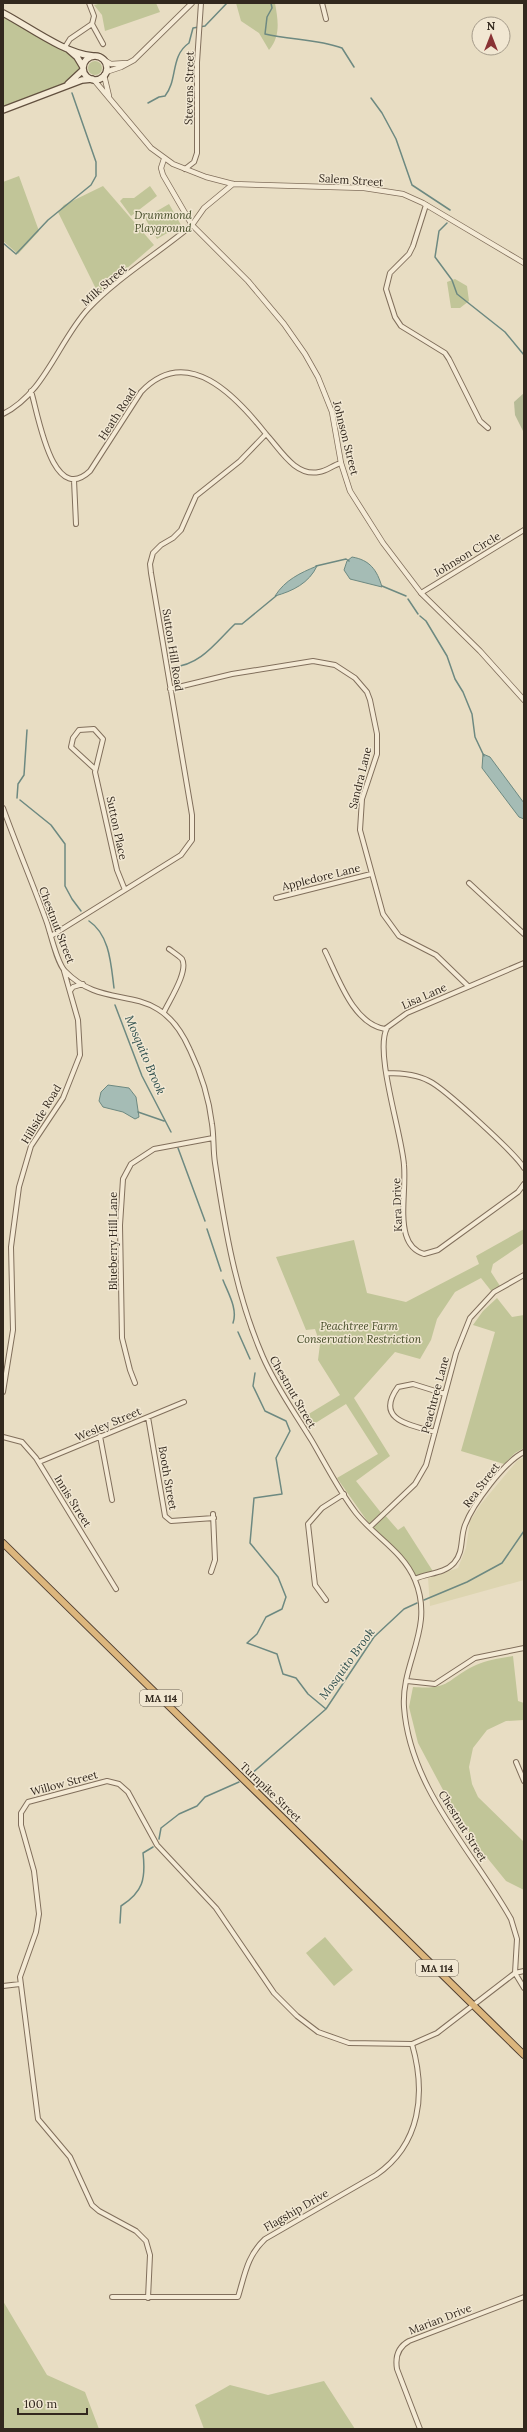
<svg xmlns="http://www.w3.org/2000/svg" width="527" height="2432" font-family="Lora,serif">
<style>
.farmland{fill:#ddd5b1}
.green{fill:#c1c598}
.cemetery{fill:#b7bb97}
.water{fill:#a5bcb5;stroke:#6d8981}
.lines{fill:none;stroke-linecap:round;stroke-linejoin:round}
.stream{stroke:#6d8981;stroke-width:1.5}
.minor-casing{stroke:#816f5c;stroke-width:6}
.tertiary-casing{stroke:#816f5c;stroke-width:6}
.secondary-casing{stroke:#62503f;stroke-width:8}
.trunk-casing{stroke:#4f3e30;stroke-width:8}
.minor{stroke:#f4ead5;stroke-width:4}
.tertiary{stroke:#f4ead5;stroke-width:4.5}
.secondary{stroke:#f4ead5;stroke-width:5.5}
.trunk{stroke:#dcb67d;stroke-width:6}
.labels{text-anchor:middle;stroke-width:3;stroke-linejoin:round;paint-order:stroke}
.shield{fill:#f1e7d2;stroke:#6b6154;stroke-width:1}
.shield-label{font-size:10px;font-weight:bold;fill:#32281e}
.street-label{font-size:11px;fill:#32281e;stroke:#f1e7d2}
.park-label{font-size:11px;font-style:italic;fill:#444c27;stroke:#f1e7d2}
.water-label{font-size:12px;font-style:italic;fill:#2f504e;stroke:#f1e7d2}
</style>
<rect width="100%" height="100%" fill="#e8ddc3"/>
<!-- farmland -->
<path class="farmland" d="M 524,1457 L 524,1580 L 430,1606 L 428,1578 L 458,1568 L 466,1548 L 470,1521 L 481,1504 L 517,1461 Z"/>
<!-- green -->
<path class="green" d="M 102,3 L 156,3 L 160,12 L 105,31 L 102,15 L 94,5 Z
M 236,3 L 275,3 C 278,20 281,36 269,50 L 259,33 L 241,21 Z
M 3,16 L 74,56 L 80,67 C 74,87 22,99 3,107 Z
M88 68a7 7 0 1 1 14 0a7 7 0 1 1-14 0Z
M 19,176 L 39,231 L 18,254 L 3,241 L 3,182 Z
M 103,186 L 154,245 L 98,293 L 58,212 L 64,205 Z
M 150,186 L 157,196 L 131,216 L 120,201 L 123,198 L 134,198 Z
M 169,204 L 181,225 L 157,239 L 145,218 Z
M 455,279 L 467,286 L 469,301 L 460,308 L 451,308 L 447,282 Z
M 524,1229 L 524,1243 L 493,1264 L 491,1272 L 500,1286 L 492,1292 L 481,1278 L 455,1292 L 437,1319 L 431,1340 L 420,1359 L 395,1352 L 354,1398 L 390,1456 L 356,1481 L 382,1514 L 370,1525 L 337,1478 L 378,1454 L 346,1404 L 309,1427 L 302,1416 L 307,1415 L 340,1395 L 318,1360 L 320,1344 L 315,1329 L 306,1330 L 276,1257 L 354,1240 L 367,1293 L 406,1302 L 479,1264 L 476,1256 Z
M 497,1298 L 512,1317 L 524,1315 L 524,1448 L 515,1453 L 504,1464 L 461,1451 L 495,1332 L 473,1325 L 483,1311 Z
M 384,1514 L 398,1530 L 404,1526 L 434,1573 L 415,1579 L 407,1566 L 370,1527 Z
M 513,1656 L 518,1701 L 524,1703 L 524,1720 L 506,1721 L 487,1730 L 473,1748 L 469,1767 L 472,1784 L 478,1797 L 524,1842 L 524,1890 L 506,1881 L 472,1839 L 465,1825 L 450,1803 L 418,1743 L 409,1707 L 413,1687 C 452,1690 446,1679 476,1665 C 487,1660 501,1658 513,1656 Z
M 325,1937 L 353,1970 L 334,1986 L 306,1953 Z
M 3,2301 L 47,2375 L 85,2392 L 99,2429 L 3,2429 Z
M 324,2381 L 355,2429 L 204,2429 L 195,2405 L 230,2385 L 268,2395 Z"/>
<!-- cemetery -->
<path class="cemetery" d="M 524,393 L 524,433 L 515,415 L 514,402 Z"/>
<!-- water -->
<path class="water" d="M 352,557 C 370,560 377,570 382,587 L 350,579 L 344,570 L 347,561 Z
M 317,566 C 309,583 293,591 275,596 C 285,580 300,573 317,566 Z
M 483,754 L 490,757 L 524,803 L 524,819 L 519,817 L 482,768 Z
M 108,1085 L 129,1088 L 136,1097 L 139,1117 L 135,1119 L 123,1112 L 103,1107 L 99,1101 L 101,1092 Z"/>
<g class="lines">
<!-- stream -->
<path class="stream" d="M 271,3 L 272,8 L 267,17 L 265,34 C 291,40 317,39 342,48 L 354,67
M 371,98 L 382,113 L 396,139 L 412,185 L 450,210
M 148,103 L 159,97 L 165,96 C 178,80 170,56 189,43 L 193,28 L 205,26 L 227,3
M 447,223 L 439,231 L 435,257 L 452,280 L 457,294 L 505,332 L 524,355
M 3,243 L 16,254 L 48,220 L 91,185 L 96,176 L 96,162 L 72,93
M 316,566 L 346,559 L 349,561
M 382,586 L 406,596
M 408,599 L 418,614
M 420,616 L 426,621 L 447,656 L 455,679 L 463,692 L 472,714 L 475,737 L 484,756
M 173,667 C 201,665 216,642 235,624 L 242,624 L 276,596
M 17,798 L 18,784 L 24,775 L 27,730
M 20,800 L 51,825 L 65,844 L 65,886 L 72,899 L 81,911
M 89,921 C 110,935 111,965 114,988
M 115,1005 L 142,1076 L 171,1132
M 138,1112 L 164,1121
M 178,1148 L 205,1221
M 207,1229 L 221,1271
M 223,1280 C 228,1293 238,1309 233,1323
M 238,1332 L 250,1359
M 255,1373 L 253,1386 L 265,1411 L 286,1421 L 290,1431 L 276,1458 L 282,1494 L 254,1498 L 250,1543 L 278,1577 L 286,1597 L 282,1609 L 266,1617 L 257,1634 L 247,1643 L 277,1654 L 283,1674 L 296,1678 L 308,1694 L 326,1709
M 424,1600 L 467,1582 L 502,1563 L 524,1531
M 250,1775 L 326,1709 L 374,1637 L 404,1609 L 417,1603
M 159,1839 L 161,1828 L 179,1814 L 197,1806 L 205,1797 L 239,1782
M 120,1923 L 121,1906 C 143,1892 146,1879 143,1853 L 153,1847"/>
<defs>
<path id="minor" d="M 89,3 L 94,16 L 92,24 L 103,44
M 322,3 L 326,19
M 65,47 L 70,39 L 92,24
M 185,169 L 194,162 L 197,153 L 197,62 L 201,3
M 426,205 L 413,246 L 409,254 L 390,273 L 386,289 L 395,317 L 401,326 L 445,353 L 449,359 L 480,421 L 488,428
M 31,391 C 38,413 52,507 90,471 L 141,392 C 187,343 236,396 266,434
M 3,414 C 45,393 58,342 88,309 C 118,277 159,253 192,225
M 74,480 L 76,524
M 421,593 L 524,530
M 170,689 L 232,674 L 313,661 L 335,665 L 355,678 L 367,692 L 370,700 L 377,734 L 377,754 L 362,799 L 360,830 L 383,914 L 399,936 L 436,955 L 468,986
M 95,769 L 71,747 L 73,738 L 79,730 L 94,729 L 103,739 L 95,772 L 117,870 L 125,890
M 3,808 C 17,847 33,884 47,923 C 51,935 57,963 65,971 C 108,1016 157,975 190,1050 C 201,1073 209,1099 212,1124 C 214,1137 213,1150 215,1163 C 225,1229 236,1295 263,1357 C 276,1387 295,1413 312,1441 C 326,1465 339,1491 356,1513 C 375,1537 403,1551 415,1580 C 435,1628 401,1662 404,1707 C 410,1789 473,1851 511,1919 L 517,1939 L 515,1973 L 524,1988
M 469,883 L 524,934
M 276,898 L 371,874
M 51,936 L 181,855 L 192,840 L 192,815 L 151,573 L 150,564 L 153,553 L 161,545 L 173,538 L 181,530 L 196,496 L 240,461 L 266,434 C 280,449 295,477 319,472 C 327,471 333,465 341,463
M 325,951 C 338,977 353,1024 385,1029 L 407,1013 L 524,963
M 70,991 L 73,987 L 83,984
M 164,1012 C 169,1001 189,971 182,959 C 179,956 173,952 169,949
M 387,1028 C 374,1052 402,1134 404,1165 C 406,1188 400,1214 406,1235 C 409,1245 414,1251 424,1254 L 438,1250 L 518,1192 L 524,1184
M 387,1073 C 401,1073 416,1074 429,1081 C 444,1088 516,1154 524,1168
M 135,1383 L 130,1370 L 122,1338 L 120,1225 L 123,1179 L 131,1164 L 154,1149 L 213,1138
M 3,1392 L 13,1330 L 11,1247 L 19,1187 L 31,1146 L 63,1098 L 80,1055 L 78,1020 L 64,971
M 148,1417 L 165,1516 L 171,1521 L 214,1518
M 435,1432 C 410,1425 374,1420 398,1387 L 413,1384 L 445,1394
M 100,1436 L 112,1500
M 3,1437 L 22,1442 L 36,1458 L 116,1589
M 39,1462 L 184,1402
M 370,1527 L 415,1484 L 426,1465 L 456,1353 L 470,1318 L 494,1292 L 524,1275
M 211,1572 L 215,1560 L 213,1514
M 415,1579 C 427,1573 444,1574 454,1563 C 464,1552 460,1538 465,1525 C 473,1504 504,1462 524,1452
M 326,1600 L 315,1585 L 308,1524 L 322,1508 L 344,1494
M 407,1681 L 435,1684 L 475,1658 L 524,1648
M 516,1762 L 524,1781
M 3,1986 L 20,1984
M 112,2297 L 238,2297 C 245,2274 247,2256 265,2239 L 376,2175 C 421,2144 426,2093 412,2044
M 148,2298 L 150,2255 L 146,2241 L 136,2231 L 99,2211 L 92,2205 L 70,2157 L 38,2119 L 20,1977 L 36,1932 L 39,1914 L 34,1871 L 21,1825 L 21,1813 L 28,1802 L 107,1781 L 119,1784 L 128,1792 L 157,1845 L 216,1908 L 274,1993 L 297,2016 L 318,2032 L 349,2043 L 412,2044 L 437,2033 L 515,1973 L 524,1971
M 420,2429 L 397,2369 C 395,2357 398,2347 409,2341 L 524,2297"/>
<path id="tertiary" d="M 104,60 L 111,64 L 126,63
M 106,72 L 121,67 L 134,60 L 192,3
M 104,75 L 109,96
M 94,80 L 151,148 L 173,164 L 206,177 L 233,184 L 364,188 L 403,194 L 423,203 L 524,263
M 164,159 L 161,168 L 163,175 L 192,225 L 248,281 L 284,324 L 305,354 L 318,377 L 332,412 L 341,463 L 350,491 L 383,543 L 421,593 L 480,651 L 524,700
M 192,225 L 204,208 L 233,184"/>
<path id="secondary" d="M 3,13 C 28,26 65,54 93,56
M 69,50 L 77,57 L 83,67
M83 68a12 12 0 1 1 24 0a12 12 0 1 1-24 0Z
M 68,84 L 83,70
M 3,110 L 82,80 L 92,79"/>
<path id="trunk" d="M 3,1543 L 524,2055"/>
</defs>
<!-- minor casing -->
<use href="#minor" class="minor-casing"/>
<!-- tertiary casing -->
<use href="#tertiary" class="tertiary-casing"/>
<!-- secondary casing -->
<use href="#secondary" class="secondary-casing"/>
<!-- trunk casing -->
<use href="#trunk" class="trunk-casing"/>
<!-- minor -->
<use href="#minor" class="minor"/>
<!-- tertiary -->
<use href="#tertiary" class="tertiary"/>
<!-- secondary -->
<use href="#secondary" class="secondary"/>
<!-- trunk -->
<use href="#trunk" class="trunk"/>
</g>
<g class="labels">
<!-- shield labels -->
<g class="shield">
<rect x="140" y="1690" width="42" height="16" rx="3"/>
<rect x="416" y="1960" width="42" height="16" rx="3"/>
</g>
<g class="shield-label">
<text x="161" y="1702">MA 114</text>
<text x="437" y="1972">MA 114</text>
</g>
<!-- street labels -->
<g class="street-label">
<text transform="translate(189 88) rotate(-89)" y="4">Stevens Street</text>
<text transform="translate(351 180) rotate(4)" y="4">Salem Street</text>
<text transform="translate(104 285) rotate(-41)" y="4">Milk Street</text>
<text transform="translate(117 414) rotate(-57)" y="4">Heath Road</text>
<text transform="translate(346 438) rotate(76)" y="4">Johnson Street</text>
<text transform="translate(467 554) rotate(-31)" y="4">Johnson Circle</text>
<text transform="translate(173 650) rotate(81)" y="4">Sutton Hill Road</text>
<text transform="translate(360 778) rotate(-76)" y="4">Sandra Lane</text>
<text transform="translate(117 828) rotate(78)" y="4">Sutton Place</text>
<text transform="translate(321 877) rotate(-14)" y="4">Appledore Lane</text>
<text transform="translate(57 925) rotate(69)" y="4">Chestnut Street</text>
<text transform="translate(424 996) rotate(-24)" y="4">Lisa Lane</text>
<text transform="translate(41 1114) rotate(-59)" y="4">Hillside Road</text>
<text transform="translate(397 1205) rotate(-92)" y="4">Kara Drive</text>
<text transform="translate(113 1241) rotate(-90)" y="4">Blueberry Hill Lane</text>
<text transform="translate(293 1392) rotate(60)" y="4">Chestnut Street</text>
<text transform="translate(435 1395) rotate(-75)" y="4">Peachtree Lane</text>
<text transform="translate(108 1424) rotate(-23)" y="4">Wesley Street</text>
<text transform="translate(168 1478) rotate(80)" y="4">Booth Street</text>
<text transform="translate(481 1485) rotate(-53)" y="4">Rea Street</text>
<text transform="translate(73 1501) rotate(58)" y="4">Innis Street</text>
<text transform="translate(64 1783) rotate(-15)" y="4">Willow Street</text>
<text transform="translate(271 1792) rotate(44)" y="4">Turnpike Street</text>
<text transform="translate(463 1826) rotate(58)" y="4">Chestnut Street</text>
<text transform="translate(296 2210) rotate(-30)" y="4">Flagship Drive</text>
<text transform="translate(440 2319) rotate(-21)" y="4">Marian Drive</text>
</g>
<!-- park labels -->
<g class="park-label">
<text x="163" y="219">Drummond<tspan x="163" dy="13">Playground</tspan></text>
<text x="359" y="1330">Peachtree Farm<tspan x="359" dy="13">Conservation Restriction</tspan></text>
</g>
<!-- water labels -->
<g class="water-label">
<text transform="translate(145 1055) rotate(67)" y="4">Mosquito Brook</text>
<text transform="translate(347 1664) rotate(-54)" y="4">Mosquito Brook</text>
</g>
</g>
<!-- border -->
<rect width="527" height="2432" fill="none" stroke="#32281e" stroke-width="8"/>
<!-- north arrow -->
<g transform="translate(491 36)"><circle r="19" fill="#f1e7d2" stroke="#a59b8a"/>
<path d="M0-3L7 15L0 10L-7 15Z" fill="#893335"/>
<text y="-6" font-size="11" font-weight="bold" text-anchor="middle" fill="#32281e">N</text>
</g>
<!-- scale -->
<path d="M18 2408v6h69v-6" fill="none" stroke="#32281e" stroke-width="2"/>
<text x="24" y="2408" font-size="12" fill="#32281e" stroke="#f1e7d2" stroke-width="3" paint-order="stroke">100 m</text>
</svg>
